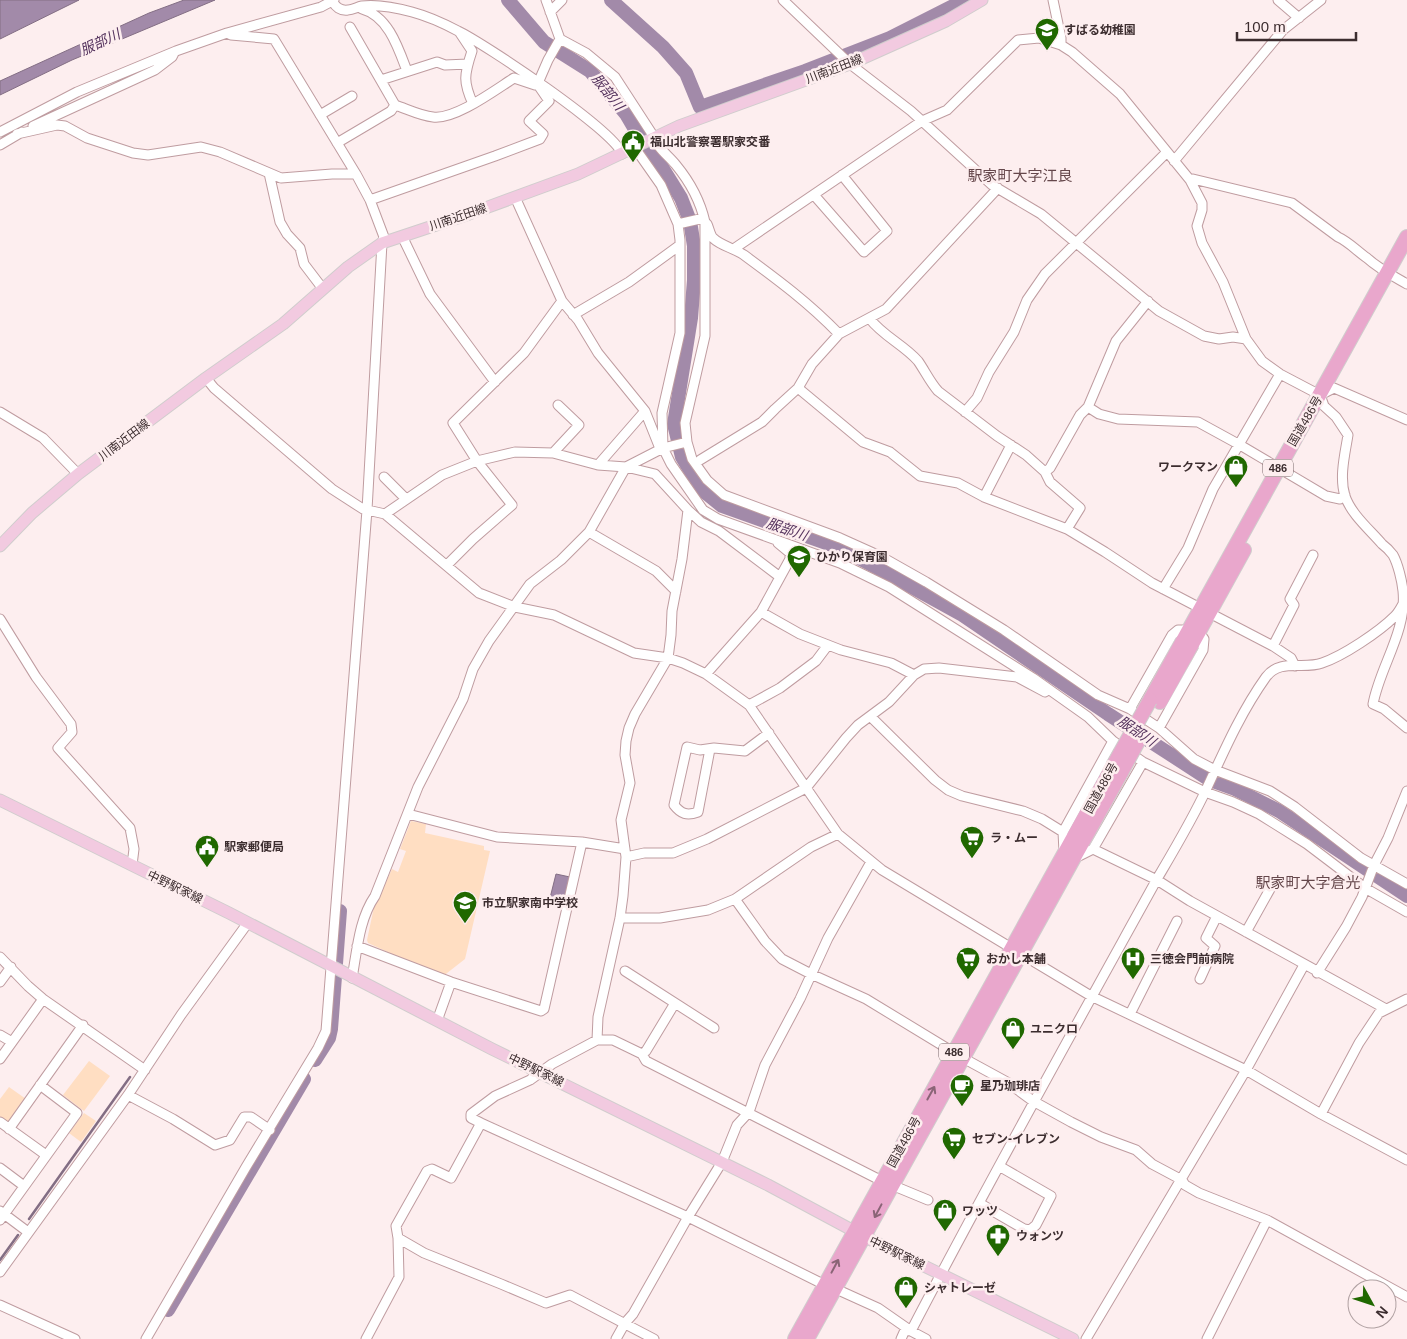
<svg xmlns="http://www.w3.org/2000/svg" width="1407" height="1339" font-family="Helvetica,'Noto Sans JP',sans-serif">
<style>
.green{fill:#ffdec2}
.water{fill:#a28aa9;stroke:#836e84}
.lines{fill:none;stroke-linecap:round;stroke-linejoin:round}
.stream{stroke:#836e84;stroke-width:2.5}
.river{stroke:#a28aa9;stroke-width:14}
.minor-casing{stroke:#bf9ca0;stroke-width:11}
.major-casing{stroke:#d0cdcd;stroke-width:13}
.highway-casing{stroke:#d0cdcd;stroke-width:16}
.minor{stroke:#fff;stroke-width:9}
.major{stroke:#f2cae0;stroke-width:11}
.highway{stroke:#e9a7cc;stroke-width:14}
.highway-bridge-casing{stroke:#d0cdcd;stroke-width:16;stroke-linecap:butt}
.highway-bridge{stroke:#e9a7cc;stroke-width:14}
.oneway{stroke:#8a6476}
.labels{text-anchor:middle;stroke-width:5;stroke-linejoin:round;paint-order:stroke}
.shield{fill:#fdeeef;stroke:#766769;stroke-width:1}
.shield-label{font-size:11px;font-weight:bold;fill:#3c2d2f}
.poi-label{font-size:12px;font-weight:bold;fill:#3c2d2f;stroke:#fdeeef;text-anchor:start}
.street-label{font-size:12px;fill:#3c2d2f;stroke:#fdeeef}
.water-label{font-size:14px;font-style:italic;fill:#54325d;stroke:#fdeeef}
.quarter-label{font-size:15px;fill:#65474b;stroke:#fdeeef}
</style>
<rect width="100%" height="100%" fill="#fdeeef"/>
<!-- green -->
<path class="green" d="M 411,821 L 426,824 L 425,833 L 484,846 L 484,850 L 490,851 L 465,959 L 442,977 L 368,943 L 367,940 L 374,907 L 392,869 L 398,872 L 406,851 L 400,849 Z
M 89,1061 L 110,1076 L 84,1111 L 63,1095 Z
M 9,1087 L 26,1099 L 8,1124 L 0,1118 L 0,1099 Z
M 84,1113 L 96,1121 L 81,1142 L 69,1133 Z"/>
<!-- water -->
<path class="water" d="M 0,0 L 79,0 L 0,39 Z
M 184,0 L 215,0 L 72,60 L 0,95 L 0,81 L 149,13 Z
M 556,874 L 570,877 L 563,906 L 549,902 Z"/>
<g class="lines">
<!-- stream -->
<path class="stream" d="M 29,1219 L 130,1077
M 0,1260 L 18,1235"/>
<!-- river -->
<path class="river" d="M 508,0 L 544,42 L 590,71 L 626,114 L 636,131 L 655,156 L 681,198 L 690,221 L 694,246 L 694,280 L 691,318 L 674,424 L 682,457 L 701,489 L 722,506 L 843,549 L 961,614 L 1108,714 L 1210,780 L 1235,789 L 1279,811 L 1407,896
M 611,0 L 663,47 L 686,73 L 700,107 L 805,71 L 890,38 L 965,0
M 315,1060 L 329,1038 L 331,1029 L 340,911
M 168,1310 L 304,1079"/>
<defs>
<path id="minor" d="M 546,0 L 560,39 L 586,53 L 615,77 L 654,137 C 658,149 668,155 676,165 C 690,182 700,200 705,222 L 705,336 L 685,423 L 687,442 L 692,459 L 707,480 L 724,495 L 840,538 L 880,556 L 926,582 L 1004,630 L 1098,695 L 1130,709 L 1159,728 L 1194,759 L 1215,770 L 1270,791 L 1295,807 L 1361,858 L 1407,884
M 783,0 L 850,64 L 911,111 L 992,185 L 1041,214 L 1159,311 L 1204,336 L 1219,339 L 1233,337 L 1246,339 L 1262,361 L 1280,374 L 1320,395 L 1334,388 L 1407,420
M 1053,0 L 1061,38 L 1061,45
M 1278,0 L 1299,18
M 332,1 C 336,7 340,11 348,10 C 353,10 357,7 362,6 C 378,4 397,8 412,12 C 427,16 443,23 458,31 C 485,44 615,131 622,154
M 362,9 C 388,16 398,47 407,71
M 550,12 L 562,0
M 350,27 L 395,105
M 460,33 L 472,51 C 464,75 463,82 473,104
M 381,80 L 437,62 L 445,65 L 468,64
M 320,115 L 352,96
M 33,126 L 155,70 L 172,57 L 174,53
M 0,132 L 77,92 L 176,51 L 227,33 L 321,7 L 334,0
M 17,134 L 57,125 L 65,126 L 87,138 L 133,153 L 148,155 L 201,147 L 220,152 L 281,178 L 332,174 L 356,174
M 337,143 L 391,111 L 395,105 C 407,109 421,116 433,117 C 455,120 495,90 514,78 L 535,85
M 0,145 L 22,132
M 635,148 L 661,185 L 678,224 L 680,240 L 680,333 L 662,413 L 663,448 L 671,464 L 703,510 L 718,519 L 840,563 L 889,587 L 1033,678 L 1088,717 L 1113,741 L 1143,762 L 1205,792 L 1233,802 L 1259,814 L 1307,844 L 1365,888 L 1407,912
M 1174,161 L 1283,30 L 1321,0
M 269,173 L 280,222 L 287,234 L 300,248 L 304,264 L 323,289
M 1190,180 L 1193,179 L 1292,203 L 1338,237 C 1349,242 1357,251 1367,258 C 1379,269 1393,276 1407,284
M 814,195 L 864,252 L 887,231 L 842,175
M 515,197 L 562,301 L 578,320 L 598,353 L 645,411 L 659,446 L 663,448
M 370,200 L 495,156 L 540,139 L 543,134 L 529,121 L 549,101 L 538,85 L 538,83 L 548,60 L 560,39
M 678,224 L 704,218
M 707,224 C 709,228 710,235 713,238 C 721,246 734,248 744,255 C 778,280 809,303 839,334
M 402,236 L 430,294 L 495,382
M 735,248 L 922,121 L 947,110 L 1018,40 L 1039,38 L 1061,45 L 1072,52 L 1120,94 L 1190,180 L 1202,203 L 1202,210 L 1197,226 L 1202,243 L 1223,282 L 1246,339
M 573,315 L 629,282 L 680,245
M 870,319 C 883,336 904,345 918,361 C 925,371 930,382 938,391 L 997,436 L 1026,455 L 1045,472 L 1050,482 L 1080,508 L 1067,529
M 206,378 L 214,388 L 332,489 L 363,509 L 385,514 L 479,593 L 515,607 L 554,615 L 634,653 L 668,658 L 683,663 L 706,674 L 749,705 L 838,834 L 882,870 L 1091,996 L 1246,1070 L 1321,1114 L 1407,1160
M 798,388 L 863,442 L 890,452 L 920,476 L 958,483 L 984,497 L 1067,529 L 1105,552 L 1152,583 L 1273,646 L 1291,658 L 1295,666
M 1320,395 L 1324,406 L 1336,417 L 1348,435 C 1345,454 1339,477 1345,496 C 1351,514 1370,530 1382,544 C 1386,547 1390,551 1393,555 C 1398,564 1402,581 1403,591 C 1407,632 1380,666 1373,704 L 1384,709 L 1407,728
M 1088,407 L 1099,414 L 1118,419 L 1198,422 L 1240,445 L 1326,496 L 1340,499 L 1345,495
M 0,412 L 43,438 L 78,474
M 965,412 L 977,398 L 989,372 L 1014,332 L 1027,300 L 1045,274 L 1166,153
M 553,453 L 579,425 L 558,405
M 700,460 L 762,422 L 775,409 L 798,388 L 812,364 L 839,334 L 886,309 L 998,188
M 598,465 L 645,411
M 1045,472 L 1050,468 L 1080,415 L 1088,407 L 1116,341 L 1148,301
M 384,477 L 406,499
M 984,497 L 1011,445
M 385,514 L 442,475 L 477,461 L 515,452 L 553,453 L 598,465 L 626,467 L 663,448 L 687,442
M 589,532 L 656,571 L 676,591
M 447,565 L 473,539 L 512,505 L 477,461 L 453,423 L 524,353 L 562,301
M 1163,589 L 1188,548 L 1213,489 L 1280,374
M 761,612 L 800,634 L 841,650 L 891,663 L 914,675
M 0,619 L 36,677 L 71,724 L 72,732 L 58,748 L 130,828 L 134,849 L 132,865
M 1273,646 L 1294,605 L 1290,599 L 1313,555
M 706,674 L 761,612 L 790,559 L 790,553 L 778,543
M 749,705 L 780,688 L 816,661 L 828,645
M 1130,709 L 1172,635 L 1178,630 L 1189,630
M 871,717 L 935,780 L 948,790 L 962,796 L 1023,811 L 1042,819 L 1063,832 L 1064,852
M 1159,728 L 1203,650 L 1204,639 L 1199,632
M 710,749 L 698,812 C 687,816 681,814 674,805 L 687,747 L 700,750 L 714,748 L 745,751 L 769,733
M 408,814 L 497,837 L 582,842 L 625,849
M 1063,832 L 1113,741
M 1093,849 L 1143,762
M 626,857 L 644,853 L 673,853 L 707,839 L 806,788 L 846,738 L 858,725 L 889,702 L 914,675 L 924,669 L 939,668 L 1017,677 L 1045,692
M 1075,858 L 1093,849 L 1157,880 L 1190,901 L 1386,1009
M 735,899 L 765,941 L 782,959 L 811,974 L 866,999 L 963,1058 L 1007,1082 L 1033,1101 L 1071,1122 L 1101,1137 L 1136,1150 L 1152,1164 L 1182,1180 L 1185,1185 L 1199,1193 L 1267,1220 L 1407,1297
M 620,918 L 660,918 L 708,910 L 735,899 L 811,847 L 838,834
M 1246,932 L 1274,882
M 357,946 L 451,982 L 541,1011 L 544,1009 L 582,842
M 0,957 L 28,986 L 43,999 L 145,1070
M 625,971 L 714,1028
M 1317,973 L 1346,927 L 1362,897 L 1374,865 L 1388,838 L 1407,791
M 352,978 C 357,951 359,919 375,896 L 418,787 L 463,699 L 473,669 L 489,641 L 530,584 L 561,560 L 589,532 L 626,467 L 655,474 L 688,510 L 701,522 L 719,531 L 780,577
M 1200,979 L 1215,946 L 1206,938 L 1217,916
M 0,982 L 11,967
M 1130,1014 L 1177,921
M 437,1021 L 451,982
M 0,1035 L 12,1042
M 597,1040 L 598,1017 L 620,918 L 623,896 L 626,857 L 621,820 L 630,783 L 625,755 L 626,741 L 629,728 L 635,714 L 668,658 L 671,635 L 672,611 L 682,559 L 688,510
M 642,1054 L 646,1051 L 675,1003
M 0,1059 L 43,999
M 128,1095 L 173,1119 L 215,1145 L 230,1140 L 244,1117 L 251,1117 L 270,1130
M 1321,1114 L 1359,1043 L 1379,1013 L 1407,999
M 0,1122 L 46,1155
M 9,1129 L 83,1025
M 0,1168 L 24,1186
M 979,1203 L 1024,1229 L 1030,1230 L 1036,1225 L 1051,1196 L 999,1166
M 0,1211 L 28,1232
M 0,1220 L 77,1113 L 40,1085
M 398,1238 L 424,1253 L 501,1284 L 546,1303 L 570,1295 L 654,1339
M 0,1272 L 128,1095 L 181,1015 L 247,924
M 825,1285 L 688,1217 L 481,1123 L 471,1118 L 471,1114 L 495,1096 L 530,1080 L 552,1064 L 597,1040 L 613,1040 L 642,1054 L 646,1061 L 882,1181 L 928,1200
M 836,1289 L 878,1308 L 911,1331 L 926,1339
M 0,1305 L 75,1339
M 146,1339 L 246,1167 L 318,1048 L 326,1031 L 367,510 L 382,243 L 384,237 L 370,200 L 356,174 L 274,39 L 231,35 L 227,33
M 366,1339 L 399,1277 L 398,1238 L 396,1226 L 427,1171 L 432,1169 L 451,1178 L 481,1123
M 616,1339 L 625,1323 L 633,1314 L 688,1217 L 722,1162 L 737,1125 L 749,1112 L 765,1065 L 800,999 L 828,938 L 871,862
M 901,1339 L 905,1330 L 911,1331 C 990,1179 1074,1029 1157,879 C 1174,850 1192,820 1206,790 C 1224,751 1241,712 1266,677 C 1280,658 1303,670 1322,663 C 1343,656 1379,632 1395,616 C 1400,611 1403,603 1407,597
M 1086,1339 L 1246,1070 L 1304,965
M 1207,1339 L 1267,1220"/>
<path id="major" d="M 0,546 L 32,513 L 78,474 L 206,378 L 283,324 L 348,267 L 382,243 L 469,214 L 578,174 L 679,126 L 850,64 L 946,21 L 982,0
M 0,800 L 229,913 L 492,1049 L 768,1185 L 865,1237 L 1073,1339"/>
<path id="highway" d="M 1150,700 L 1407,237
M 1160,702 L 1244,550
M 795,1339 L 1113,766
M 807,1339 L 1122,771"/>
</defs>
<!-- minor casing -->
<use href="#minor" class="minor-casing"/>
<!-- major casing -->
<use href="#major" class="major-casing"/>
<!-- highway casing -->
<use href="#highway" class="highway-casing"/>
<!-- minor -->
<use href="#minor" class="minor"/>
<!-- major -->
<use href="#major" class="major"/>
<!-- highway -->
<use href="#highway" class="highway"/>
<defs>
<path id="highway-bridge" d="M 1113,766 L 1150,700
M 1122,771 L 1142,734"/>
</defs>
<!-- highway-bridge casing -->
<use href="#highway-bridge" class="highway-bridge-casing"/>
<!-- highway-bridge -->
<use href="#highway-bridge" class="highway-bridge"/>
</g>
<!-- one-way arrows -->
<defs><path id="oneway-shaft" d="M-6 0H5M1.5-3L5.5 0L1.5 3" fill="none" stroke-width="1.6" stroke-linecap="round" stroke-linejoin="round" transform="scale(1.25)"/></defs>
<g class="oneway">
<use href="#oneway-shaft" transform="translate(931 1093) rotate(-61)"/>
<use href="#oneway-shaft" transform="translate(878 1211) rotate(118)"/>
<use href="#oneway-shaft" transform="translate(835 1266) rotate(-62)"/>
</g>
<!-- icons -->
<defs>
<symbol id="school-pin" viewBox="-11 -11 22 30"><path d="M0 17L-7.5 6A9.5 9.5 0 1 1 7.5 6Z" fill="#206800" stroke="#fdeeef"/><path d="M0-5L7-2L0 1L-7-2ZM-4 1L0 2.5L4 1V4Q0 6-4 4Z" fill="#fff"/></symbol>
<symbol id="civic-pin" viewBox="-11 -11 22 30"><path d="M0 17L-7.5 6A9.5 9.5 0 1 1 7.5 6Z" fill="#206800" stroke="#fdeeef"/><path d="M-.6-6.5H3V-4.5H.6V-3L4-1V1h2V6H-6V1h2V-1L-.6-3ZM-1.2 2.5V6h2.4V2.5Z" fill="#fff"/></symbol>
<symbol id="shop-pin" viewBox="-11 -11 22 30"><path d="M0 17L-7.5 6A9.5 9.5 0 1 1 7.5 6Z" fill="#206800" stroke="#fdeeef"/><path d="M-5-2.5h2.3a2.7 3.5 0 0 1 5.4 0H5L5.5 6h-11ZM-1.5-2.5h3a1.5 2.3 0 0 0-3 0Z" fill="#fff"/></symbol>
<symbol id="supermarket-pin" viewBox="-11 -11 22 30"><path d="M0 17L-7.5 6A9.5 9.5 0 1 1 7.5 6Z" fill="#206800" stroke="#fdeeef"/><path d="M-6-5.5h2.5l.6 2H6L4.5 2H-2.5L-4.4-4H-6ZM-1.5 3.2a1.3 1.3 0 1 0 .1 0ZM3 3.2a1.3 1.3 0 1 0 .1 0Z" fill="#fff"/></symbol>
<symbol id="hospital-pin" viewBox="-11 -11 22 30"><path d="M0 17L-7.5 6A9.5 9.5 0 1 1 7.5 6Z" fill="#206800" stroke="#fdeeef"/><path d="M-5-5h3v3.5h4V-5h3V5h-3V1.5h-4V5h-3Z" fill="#fff"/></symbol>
<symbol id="cafe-pin" viewBox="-11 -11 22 30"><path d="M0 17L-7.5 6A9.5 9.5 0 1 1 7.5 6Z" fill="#206800" stroke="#fdeeef"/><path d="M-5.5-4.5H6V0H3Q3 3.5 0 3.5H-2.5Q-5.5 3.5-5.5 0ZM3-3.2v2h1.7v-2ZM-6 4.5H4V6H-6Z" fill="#fff"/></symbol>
<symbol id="pharmacy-pin" viewBox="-11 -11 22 30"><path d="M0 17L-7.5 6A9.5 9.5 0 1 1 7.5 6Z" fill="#206800" stroke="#fdeeef"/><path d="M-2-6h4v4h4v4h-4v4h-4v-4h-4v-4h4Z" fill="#fff"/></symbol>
</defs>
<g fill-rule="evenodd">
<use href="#school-pin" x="1033" y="16" width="28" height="38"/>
<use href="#civic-pin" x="619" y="128" width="28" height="38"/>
<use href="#shop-pin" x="1222" y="453" width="28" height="38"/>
<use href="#school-pin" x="785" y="543" width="28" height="38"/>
<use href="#supermarket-pin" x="958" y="824" width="28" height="38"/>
<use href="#civic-pin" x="193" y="833" width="28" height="38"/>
<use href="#school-pin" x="451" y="889" width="28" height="38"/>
<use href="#supermarket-pin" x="954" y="945" width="28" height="38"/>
<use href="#hospital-pin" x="1119" y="945" width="28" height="38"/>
<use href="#shop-pin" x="999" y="1015" width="28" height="38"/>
<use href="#cafe-pin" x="948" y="1072" width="28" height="38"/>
<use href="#supermarket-pin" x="940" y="1125" width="28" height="38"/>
<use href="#shop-pin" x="931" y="1197" width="28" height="38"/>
<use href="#pharmacy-pin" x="984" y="1222" width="28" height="38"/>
<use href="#shop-pin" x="892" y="1274" width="28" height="38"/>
</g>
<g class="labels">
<!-- shield labels -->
<g class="shield">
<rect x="1263" y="459.5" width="30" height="17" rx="4"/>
<rect x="939" y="1043.5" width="30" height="17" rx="4"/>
</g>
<g class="shield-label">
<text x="1278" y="472">486</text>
<text x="954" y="1056">486</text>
</g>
<!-- poi labels -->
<g class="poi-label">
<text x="1064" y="34">すばる幼稚園</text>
<text x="650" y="146">福山北警察署駅家交番</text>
<text x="1218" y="471" text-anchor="end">ワークマン</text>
<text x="816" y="561">ひかり保育園</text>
<text x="990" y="842">ラ・ムー</text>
<text x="224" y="851">駅家郵便局</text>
<text x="482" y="907">市立駅家南中学校</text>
<text x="986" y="963">おかし本舗</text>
<text x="1150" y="963">三徳会門前病院</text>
<text x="1030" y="1033">ユニクロ</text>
<text x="980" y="1090">星乃珈琲店</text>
<text x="972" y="1143">セブン-イレブン</text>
<text x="962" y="1215">ワッツ</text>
<text x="1016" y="1240">ウォンツ</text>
<text x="924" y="1292">シャトレーゼ</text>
</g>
<!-- street labels -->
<g class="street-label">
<text transform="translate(834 69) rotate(-21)" y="4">川南近田線</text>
<text transform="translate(458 217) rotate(-19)" y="4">川南近田線</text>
<text transform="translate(1305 421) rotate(-60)" y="4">国道486号</text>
<text transform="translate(124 440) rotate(-37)" y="4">川南近田線</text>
<text transform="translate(1101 788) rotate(-61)" y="4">国道486号</text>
<text transform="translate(175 887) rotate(26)" y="4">中野駅家線</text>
<text transform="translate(536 1070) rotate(26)" y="4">中野駅家線</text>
<text transform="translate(904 1142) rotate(-61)" y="4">国道486号</text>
<text transform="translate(897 1253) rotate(26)" y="4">中野駅家線</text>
</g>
<!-- water labels -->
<g class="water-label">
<text transform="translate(100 42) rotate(-25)" y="5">服部川</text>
<text transform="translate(608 92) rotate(51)" y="5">服部川</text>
<text transform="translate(787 529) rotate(19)" y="5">服部川</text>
<text transform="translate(1137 731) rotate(34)" y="5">服部川</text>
</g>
<!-- quarter labels -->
<g class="quarter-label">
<text x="1020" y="181">駅家町大字江良</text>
<text x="1308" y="888">駅家町大字倉光</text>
</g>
</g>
<!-- north arrow -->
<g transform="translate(1372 1304) rotate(130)"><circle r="24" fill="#fdeeef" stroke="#b0a1a2"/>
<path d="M0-4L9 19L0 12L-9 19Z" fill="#206800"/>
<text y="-8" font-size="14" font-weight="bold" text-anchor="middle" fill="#3c2d2f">N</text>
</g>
<!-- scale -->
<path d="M1237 32v8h119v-8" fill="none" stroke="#3c2d2f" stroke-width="2.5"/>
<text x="1244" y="32" font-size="15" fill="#3c2d2f" stroke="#fdeeef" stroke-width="4" paint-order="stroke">100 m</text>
</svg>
